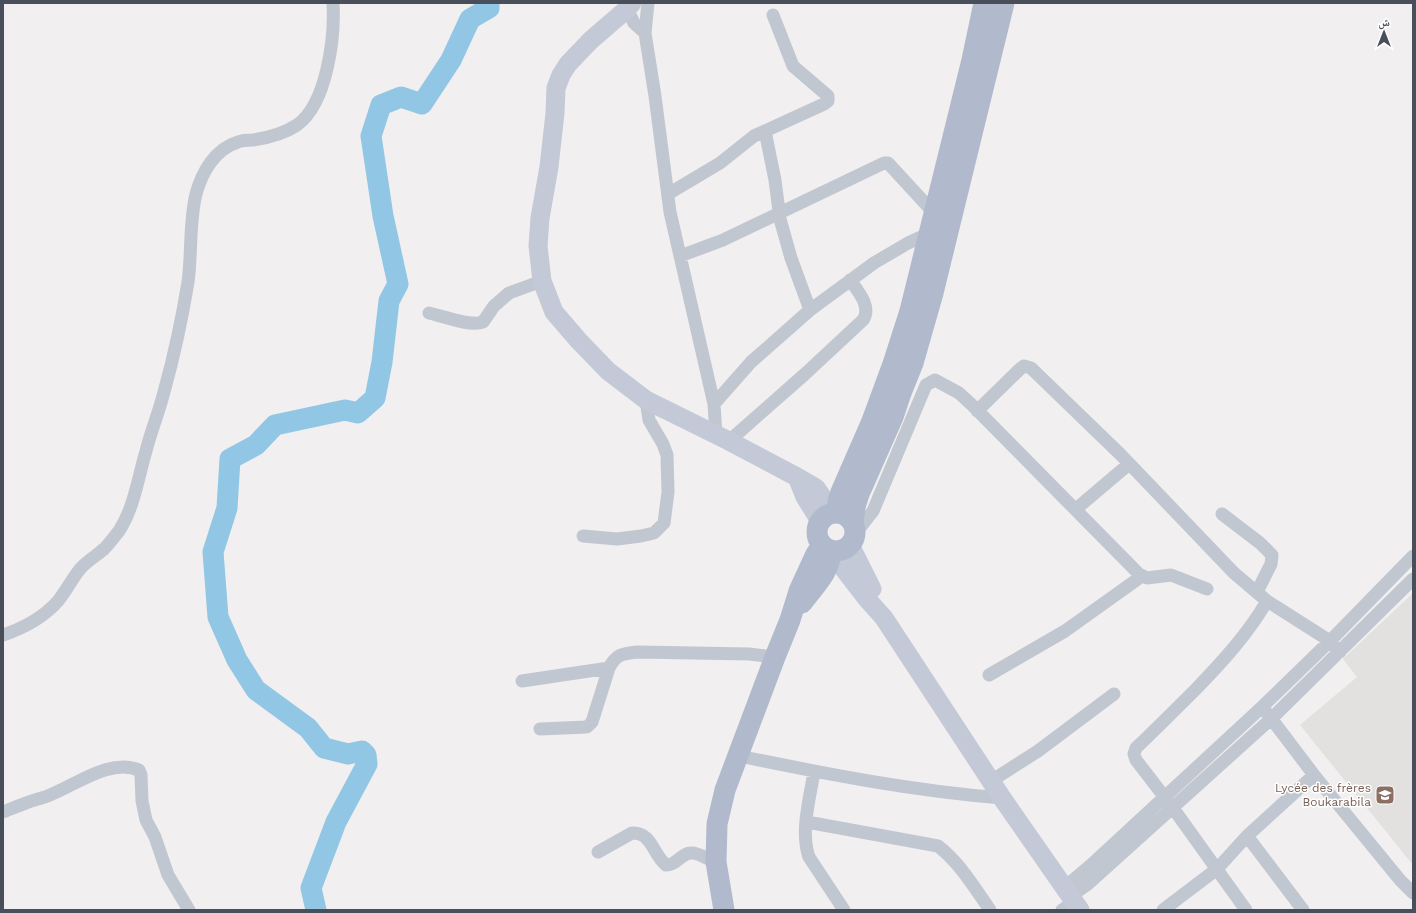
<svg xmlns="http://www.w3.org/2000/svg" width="1416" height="913" font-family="'Work Sans','Noto Naskh Arabic',sans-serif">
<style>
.education{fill:#e2e1e0}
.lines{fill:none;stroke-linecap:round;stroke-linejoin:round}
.river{stroke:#91c6e5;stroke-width:21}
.street{stroke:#c1c7d0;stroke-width:13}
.secondary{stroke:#c3c9d6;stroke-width:19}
.primary{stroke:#b1bacc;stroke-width:21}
.labels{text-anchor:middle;stroke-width:3;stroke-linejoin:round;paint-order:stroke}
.education-label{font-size:12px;fill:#785e54;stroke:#fff;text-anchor:end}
</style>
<rect width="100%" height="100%" fill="#f1efef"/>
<!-- education -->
<path class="education" d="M 1413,593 L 1413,865 L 1300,725 L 1357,677 L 1343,659 Z"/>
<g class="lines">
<!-- river -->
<path class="river" d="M 316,910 L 311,888 L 336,822 L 367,764 L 366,755 L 362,751 L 348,754 L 324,748 L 308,728 L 256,690 L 237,660 L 218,617 L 213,552 L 227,508 L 230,459 L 256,445 L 275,425 L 345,410 L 358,413 L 375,398 L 382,362 L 389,301 L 398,284 L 383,216 L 371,136 L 381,105 L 401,97 L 422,104 L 451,60 L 470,19 L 489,8 L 489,3"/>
<!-- street -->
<path class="street" d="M 648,3 L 645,33 L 655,96 L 670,212 L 714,404 L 716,435
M 627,9 L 634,23 L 645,33
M 765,131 L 775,180 L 780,219 L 791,258 L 810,310
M 668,194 L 720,163 L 754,136 L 824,104 L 828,101 L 828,96 L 793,66 L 773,15
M 680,256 L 723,240 L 884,163 L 888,163 L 935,214 L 939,215
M 429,313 C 442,316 471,327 483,322 L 494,306 L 509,293 L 542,281
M 714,404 L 751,362 L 810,310 L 874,263 L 908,243 L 930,233
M 977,411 L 1020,369 L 1024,366 L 1031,368 L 1121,455 L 1234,573 L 1267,601 L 1330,641 L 1340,652
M 729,441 L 805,374 L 863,320 C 872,307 858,291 850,280
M 1076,509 L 1129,464
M 1222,514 L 1260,543 L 1272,555 L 1271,564 L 1257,592
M 855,534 L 873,511 L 926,385 L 935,380 L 959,393 L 972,405 L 1139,574 L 1147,578 L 1171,575 L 1207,589
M 583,536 L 617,539 L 641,536 L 654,533 L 664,523 L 668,492 L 667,455 L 663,444 L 649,420 L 646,400
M 3,635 C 24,628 43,618 58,601 C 66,591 72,579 80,569 C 87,561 96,556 104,549 C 109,544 114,537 119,531 C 134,508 138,478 146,451 C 151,431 159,412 164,392 C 174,356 182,319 188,282 C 192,253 189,222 196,194 C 202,172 215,149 238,142 C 243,140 248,140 253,140 C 267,138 285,133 297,125 C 327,104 335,37 333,3
M 989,675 L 1065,631 L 1142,576
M 522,681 L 609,668
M 1267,713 L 1314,775 L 1400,880 L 1413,893
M 540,729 L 587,727 L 592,722 L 609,668 C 617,653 623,654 638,652 L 749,654 L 775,657
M 739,756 C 826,774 913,791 1002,798
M 814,772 C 810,797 800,832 809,857 L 844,910
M 991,781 L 1038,751 L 1114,694
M 3,812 C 14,808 24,803 35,800 C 40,798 47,797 52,794 C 77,784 111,758 139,770 L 141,775 L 142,801 L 146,820 L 155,837 L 168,875 L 189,910
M 807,822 L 938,846 C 960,863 974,887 990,910
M 1247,836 L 1303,910
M 598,852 L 632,833 C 652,832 653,855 666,865 C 676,866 682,852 692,853 C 699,853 709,860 716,862
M 1065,887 L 1091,865 L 1262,707 L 1330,641 L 1413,556
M 1071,896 L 1088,884 L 1272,718 L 1413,579
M 1062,910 L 1075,901
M 1163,910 L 1217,869 L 1247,836 L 1314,775
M 1246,910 L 1173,808 L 1136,760 L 1134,754 L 1136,748 C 1157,728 1176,709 1196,689 C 1222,662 1248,634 1267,601"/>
<!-- secondary -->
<path class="secondary" d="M 632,3 L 627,9 L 591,40 L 568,64 L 561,75 L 556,88 L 555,113 L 549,167 L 540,218 L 538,246 L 542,281 L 554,312 L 579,341 L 608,371 L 646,400 L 729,441 L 797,477 L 816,488 L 833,512
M 797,477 L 805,497 L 820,521
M 850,545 L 872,589
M 837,551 L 840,564 L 867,599 L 884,618 L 1002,798 L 1080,910"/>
<!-- primary -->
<path class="primary" d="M 838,512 L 838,502 L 841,492 L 872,421 L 893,364 L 910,311 L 972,60 L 984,3
M817 532a19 19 0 1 1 38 0a19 19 0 1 1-38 0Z
M 853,522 L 855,507 L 859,494 L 893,417 L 901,393 L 913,363 L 933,293 L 1004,3
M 802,603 C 814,586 830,573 831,551
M 724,910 L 716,862 L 717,824 L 725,790 L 775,657 L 790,620 L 799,591 L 816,554 L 822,545"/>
</g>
<!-- icons -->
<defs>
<symbol id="school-square" viewBox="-11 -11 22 22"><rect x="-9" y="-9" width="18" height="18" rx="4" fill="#8d6e63" stroke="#fff"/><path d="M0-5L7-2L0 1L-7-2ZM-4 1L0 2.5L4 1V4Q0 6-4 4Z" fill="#fff"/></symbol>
</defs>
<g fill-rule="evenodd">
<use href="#school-square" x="1374" y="784" width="22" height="22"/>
</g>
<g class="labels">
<!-- education labels -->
<g class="education-label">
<text x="1371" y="792">Lycée des frères<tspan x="1371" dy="14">Boukarabila</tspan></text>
</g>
</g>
<!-- border -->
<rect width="1416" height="913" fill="none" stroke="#484f5b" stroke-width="8"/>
<!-- north arrow -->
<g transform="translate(1384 32)" stroke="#ffffff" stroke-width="3" paint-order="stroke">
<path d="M0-3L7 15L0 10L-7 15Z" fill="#484f5b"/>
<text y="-6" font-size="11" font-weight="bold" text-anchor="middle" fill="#484f5b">ش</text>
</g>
</svg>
